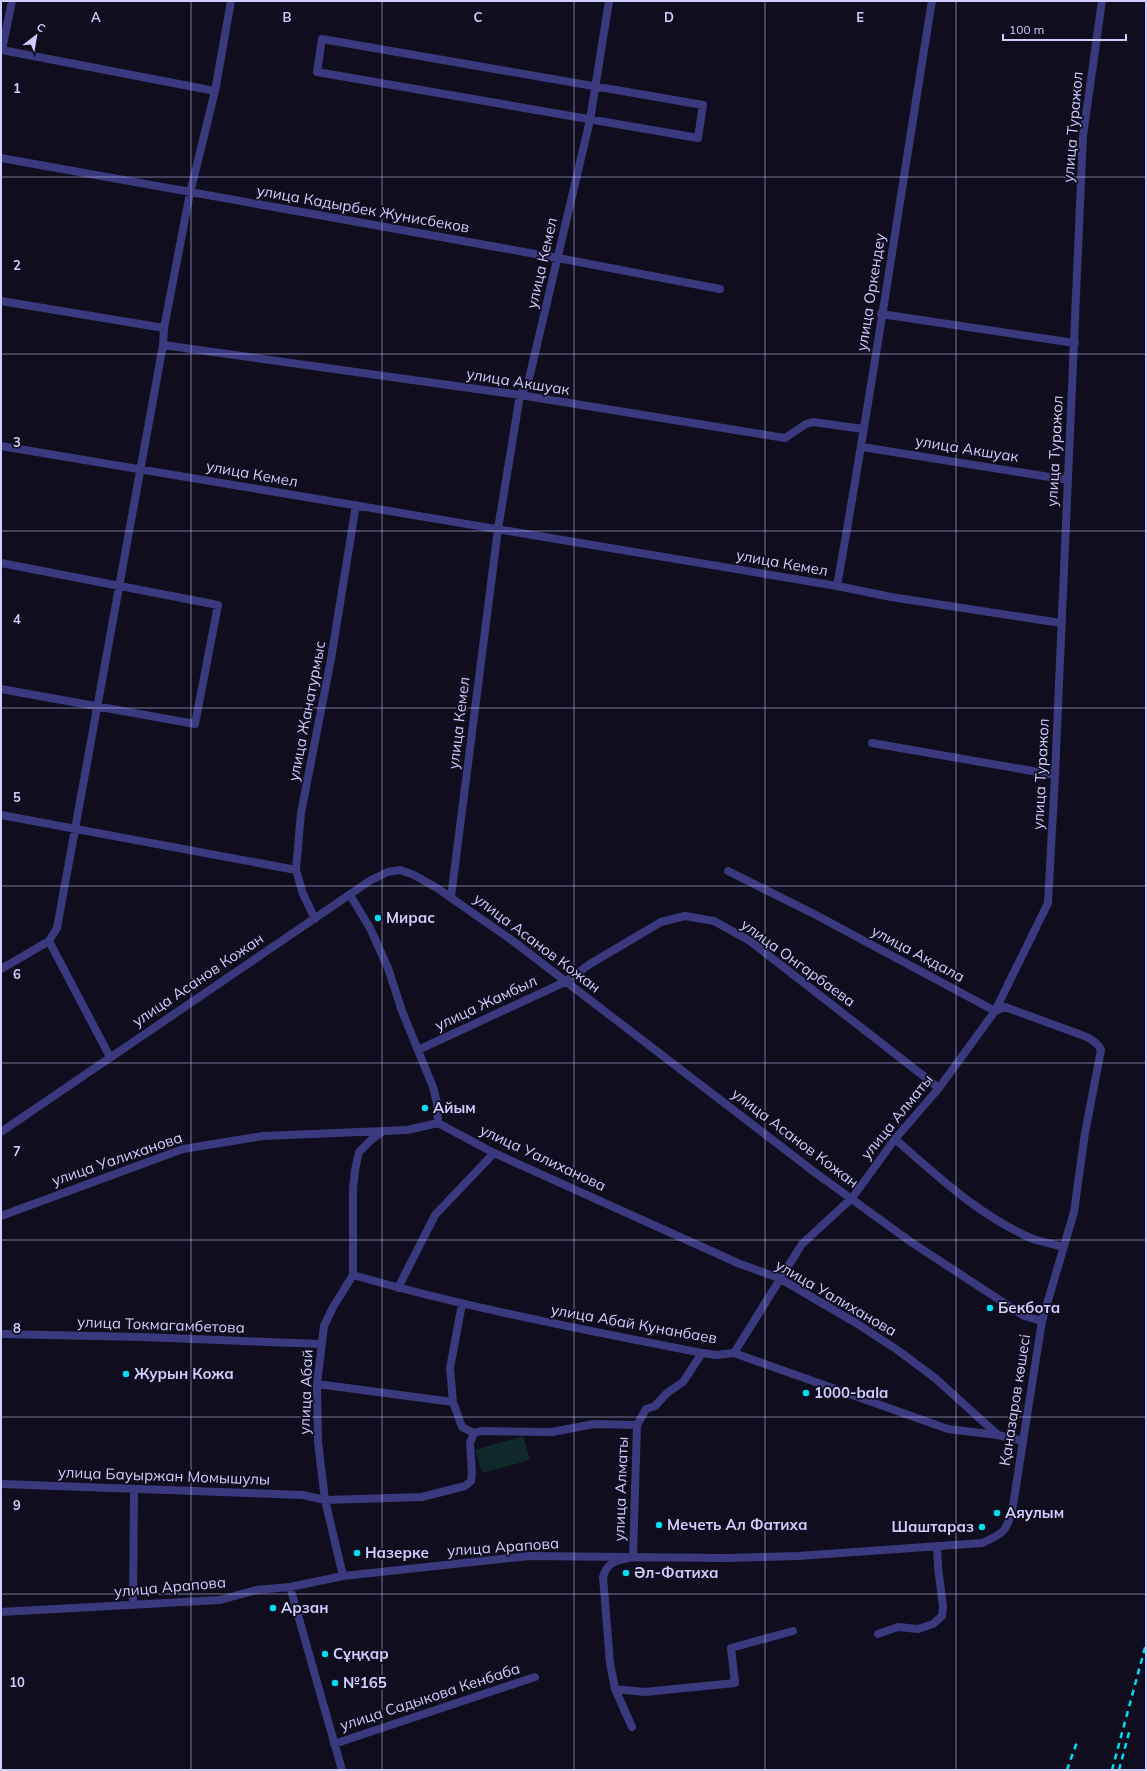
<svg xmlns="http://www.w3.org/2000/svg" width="1147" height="1771" font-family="Mulish,sans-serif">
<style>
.pitch{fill:#102928}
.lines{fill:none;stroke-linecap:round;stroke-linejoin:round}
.street{stroke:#3b397e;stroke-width:8}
.rail{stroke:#04dcf2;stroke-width:2.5;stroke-dasharray:6 5;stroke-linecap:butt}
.grid{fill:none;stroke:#d1ccfe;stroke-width:1;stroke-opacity:0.55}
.poi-dot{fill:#04dcf2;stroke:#100d1f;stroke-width:1.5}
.labels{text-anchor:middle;stroke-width:3.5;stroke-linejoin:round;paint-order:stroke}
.street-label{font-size:15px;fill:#d1ccfe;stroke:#100d1f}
.poi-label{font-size:15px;font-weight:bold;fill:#d1ccfe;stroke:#100d1f;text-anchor:start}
.grid-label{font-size:13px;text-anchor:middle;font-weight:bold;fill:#d1ccfe;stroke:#100d1f;stroke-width:3.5;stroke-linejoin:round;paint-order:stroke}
</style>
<rect width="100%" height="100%" fill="#100d1f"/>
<!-- pitch -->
<path class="pitch" d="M 523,1436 L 530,1460 L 482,1473 L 475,1450 Z"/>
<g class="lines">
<!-- street -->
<path class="street" d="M 12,1 L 2,50 L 215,91
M 322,39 L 703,105 L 698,138 L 317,72 Z
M 1,158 L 558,258 L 720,289
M 1,301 L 164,328
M 881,314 L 1075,343
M 163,345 L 520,395 L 785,438 L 806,424 L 813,422 L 863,429
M 1,446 L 837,586 L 891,597 L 1061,623
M 862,447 L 1068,480
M 1,563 L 218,605 L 195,724 L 1,689
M 837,586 C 872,392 900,196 932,1
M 872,743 L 1055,775
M 1,815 L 296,870
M 350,895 L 370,928 L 388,968 L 402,1011 L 433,1087 L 437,1103 L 438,1123
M 451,897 L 498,529 L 520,395 L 528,383 L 590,120 L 609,1
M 315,919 L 303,894 L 296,870 L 301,813 L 331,659 L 356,505
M 1,969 L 49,941
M 418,1050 L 565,982 L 590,964 L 661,922 L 685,916 L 714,921 L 750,941 L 939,1088
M 110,1057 L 49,941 L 57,928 L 163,345 L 164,328 L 190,193 L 215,91 L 231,1
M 1,1132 L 371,880 L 388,872 L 400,870 L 414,875 L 437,888 L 513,941 L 817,1174 L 911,1242 L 1024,1316 L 1042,1321
M 895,1139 C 937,1176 981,1217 1033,1239 C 1042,1242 1053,1244 1063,1247
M 1,1216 L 183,1149 L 263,1136 L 407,1130 L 438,1123 L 494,1153 L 740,1264 L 779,1278 L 856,1323 L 896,1349 L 935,1378 L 998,1435 L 1023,1441
M 353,1275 C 468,1308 585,1330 702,1353 L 717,1355 L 734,1353 L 948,1429 L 998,1435
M 398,1288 L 435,1215 L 494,1153
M 462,1304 L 450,1368 L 453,1402 L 462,1427 L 474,1433
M 1,1334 L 142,1337 L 321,1344
M 734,1353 L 802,1244 L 852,1198 L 895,1139 L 939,1088 L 995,1011 L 1048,903 L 1055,775 L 1083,136 L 1102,1
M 317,1384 L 453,1402
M 1,1484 L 303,1495 L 325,1500 L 422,1497 L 465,1486 L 471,1481 L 472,1473 L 470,1443 L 474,1433 L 481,1431 L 552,1432 L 594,1424 L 637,1425
M 343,1576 L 325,1500 L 318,1442 L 317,1384 L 324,1326 L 333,1307 L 353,1275 L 353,1188 L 355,1170 L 359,1152 L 371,1140 L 383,1131
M 290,1587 L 342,1770
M 133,1605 L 134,1490
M 1,1612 L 220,1600 L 256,1590 L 290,1587 L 343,1576 L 529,1556 L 724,1558 L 798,1556 L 982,1543 C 1006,1533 1007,1530 1013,1505 L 1042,1321 L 1074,1212 L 1085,1133 L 1101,1050 C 1097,1041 1088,1037 1079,1034 L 1005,1007 L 995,1011 L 816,915 L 728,871
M 878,1634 L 898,1627 L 918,1629 L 933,1624 L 942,1616 L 943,1606 L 938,1567 L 937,1546
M 615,1689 L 645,1692 L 735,1683 L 731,1648 L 793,1631
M 632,1727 L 615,1689 L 610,1663 L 603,1577 C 608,1560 618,1561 633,1557 L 637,1425 L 646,1409 L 655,1406 L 667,1393 L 683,1382 L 702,1353
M 334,1744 L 535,1677"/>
<!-- rail -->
<path class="rail" d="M 1067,1770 L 1078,1739
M 1112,1770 L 1146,1644
M 1119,1770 L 1130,1729"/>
</g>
<!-- grid -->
<path class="grid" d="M 191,1 L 191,1770M 382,1 L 382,1770M 574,1 L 574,1770M 765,1 L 765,1770M 956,1 L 956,1770M 1,177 L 1146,177M 1,354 L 1146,354M 1,531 L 1146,531M 1,708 L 1146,708M 1,886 L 1146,886M 1,1063 L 1146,1063M 1,1240 L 1146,1240M 1,1417 L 1146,1417M 1,1594 L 1146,1594"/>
<!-- markers -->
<g class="poi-dot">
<circle cx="378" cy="918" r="4"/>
<circle cx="425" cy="1108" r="4"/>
<circle cx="990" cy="1308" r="4"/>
<circle cx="126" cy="1374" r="4"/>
<circle cx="806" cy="1393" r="4"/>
<circle cx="997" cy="1513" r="4"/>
<circle cx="659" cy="1525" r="4"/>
<circle cx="982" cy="1527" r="4"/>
<circle cx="357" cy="1553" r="4"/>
<circle cx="626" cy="1573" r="4"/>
<circle cx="273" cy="1608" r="4"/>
<circle cx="325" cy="1654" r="4"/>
<circle cx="335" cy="1683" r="4"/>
</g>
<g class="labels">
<!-- street labels -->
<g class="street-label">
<text transform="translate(1073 127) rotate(-85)" y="5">улица Туражол</text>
<text transform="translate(363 209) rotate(10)" y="5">улица Кадырбек Жунисбеков</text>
<text transform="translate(542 263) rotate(-77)" y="5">улица Кемел</text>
<text transform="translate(871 292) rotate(-81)" y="5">улица Оркендеу</text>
<text transform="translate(518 382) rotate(9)" y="5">улица Акшуак</text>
<text transform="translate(967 449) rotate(9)" y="5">улица Акшуак</text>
<text transform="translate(1055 451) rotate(-87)" y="5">улица Туражол</text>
<text transform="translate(252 474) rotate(10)" y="5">улица Кемел</text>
<text transform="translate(782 563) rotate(10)" y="5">улица Кемел</text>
<text transform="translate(307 711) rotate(-79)" y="5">улица Жанатурмыс</text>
<text transform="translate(459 723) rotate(-83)" y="5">улица Кемел</text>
<text transform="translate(1041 774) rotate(-87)" y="5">улица Туражол</text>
<text transform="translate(537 943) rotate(37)" y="5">улица Асанов Кожан</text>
<text transform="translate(918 954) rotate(28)" y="5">улица Акдала</text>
<text transform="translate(798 963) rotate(36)" y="5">улица Онгарбаева</text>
<text transform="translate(198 980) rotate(-34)" y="5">улица Асанов Кожан</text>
<text transform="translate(486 1003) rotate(-25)" y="5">улица Жамбыл</text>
<text transform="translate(897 1117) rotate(-51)" y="5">улица Алматы</text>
<text transform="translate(795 1138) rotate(37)" y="5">улица Асанов Кожан</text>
<text transform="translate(543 1158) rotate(25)" y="5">улица Уалиханова</text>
<text transform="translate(117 1159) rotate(-19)" y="5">улица Уалиханова</text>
<text transform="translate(836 1298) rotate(30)" y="5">улица Уалиханова</text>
<text transform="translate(634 1324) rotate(10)" y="5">улица Абай Кунанбаев</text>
<text transform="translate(161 1325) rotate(2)" y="5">улица Токмагамбетова</text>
<text transform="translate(306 1392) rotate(-88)" y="5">улица Абай</text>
<text transform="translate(1015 1400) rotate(-81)" y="5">Қаназаров көшесі</text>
<text transform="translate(164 1476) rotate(2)" y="5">улица Бауыржан Момышулы</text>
<text transform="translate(621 1489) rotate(-88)" y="5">улица Алматы</text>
<text transform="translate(503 1547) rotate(-4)" y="5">улица Арапова</text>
<text transform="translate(170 1587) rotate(-5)" y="5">улица Арапова</text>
<text transform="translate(430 1697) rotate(-18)" y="5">улица Садыкова Кенбаба</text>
</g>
<!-- poi labels -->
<g class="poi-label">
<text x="386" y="923">Мирас</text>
<text x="433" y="1113">Айым</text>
<text x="998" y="1313">Бекбота</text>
<text x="134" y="1379">Журын Кожа</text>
<text x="814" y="1398">1000-bala</text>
<text x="1005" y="1518">Аяулым</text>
<text x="667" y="1530">Мечеть Ал Фатиха</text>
<text x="974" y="1532" text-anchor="end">Шаштараз</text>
<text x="365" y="1558">Назерке</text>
<text x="634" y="1578">Әл-Фатиха</text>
<text x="281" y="1613">Арзан</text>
<text x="333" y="1659">Сұңқар</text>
<text x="343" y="1688">№165</text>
</g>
</g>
<g class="grid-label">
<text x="96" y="22">A</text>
<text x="287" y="22">B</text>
<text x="478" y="22">C</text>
<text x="669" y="22">D</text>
<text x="860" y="22">E</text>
<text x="17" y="93">1</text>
<text x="17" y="270">2</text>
<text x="17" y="447">3</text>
<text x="17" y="624">4</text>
<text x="17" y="802">5</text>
<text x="17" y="979">6</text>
<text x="17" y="1156">7</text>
<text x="17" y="1333">8</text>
<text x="17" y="1510">9</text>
<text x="17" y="1687">10</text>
</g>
<!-- border -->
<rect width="1147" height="1771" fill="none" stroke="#d1ccfe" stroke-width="4"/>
<!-- north arrow -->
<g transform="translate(36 36) rotate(31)" stroke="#100d1f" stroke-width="3" paint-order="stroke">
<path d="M0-3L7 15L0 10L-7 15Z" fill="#d1ccfe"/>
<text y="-6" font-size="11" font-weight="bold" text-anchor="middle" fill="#d1ccfe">С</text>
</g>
<!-- scale -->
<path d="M1003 34v6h123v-6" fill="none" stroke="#d1ccfe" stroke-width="2"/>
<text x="1009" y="34" font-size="12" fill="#d1ccfe" stroke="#100d1f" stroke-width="3" paint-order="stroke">100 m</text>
</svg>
